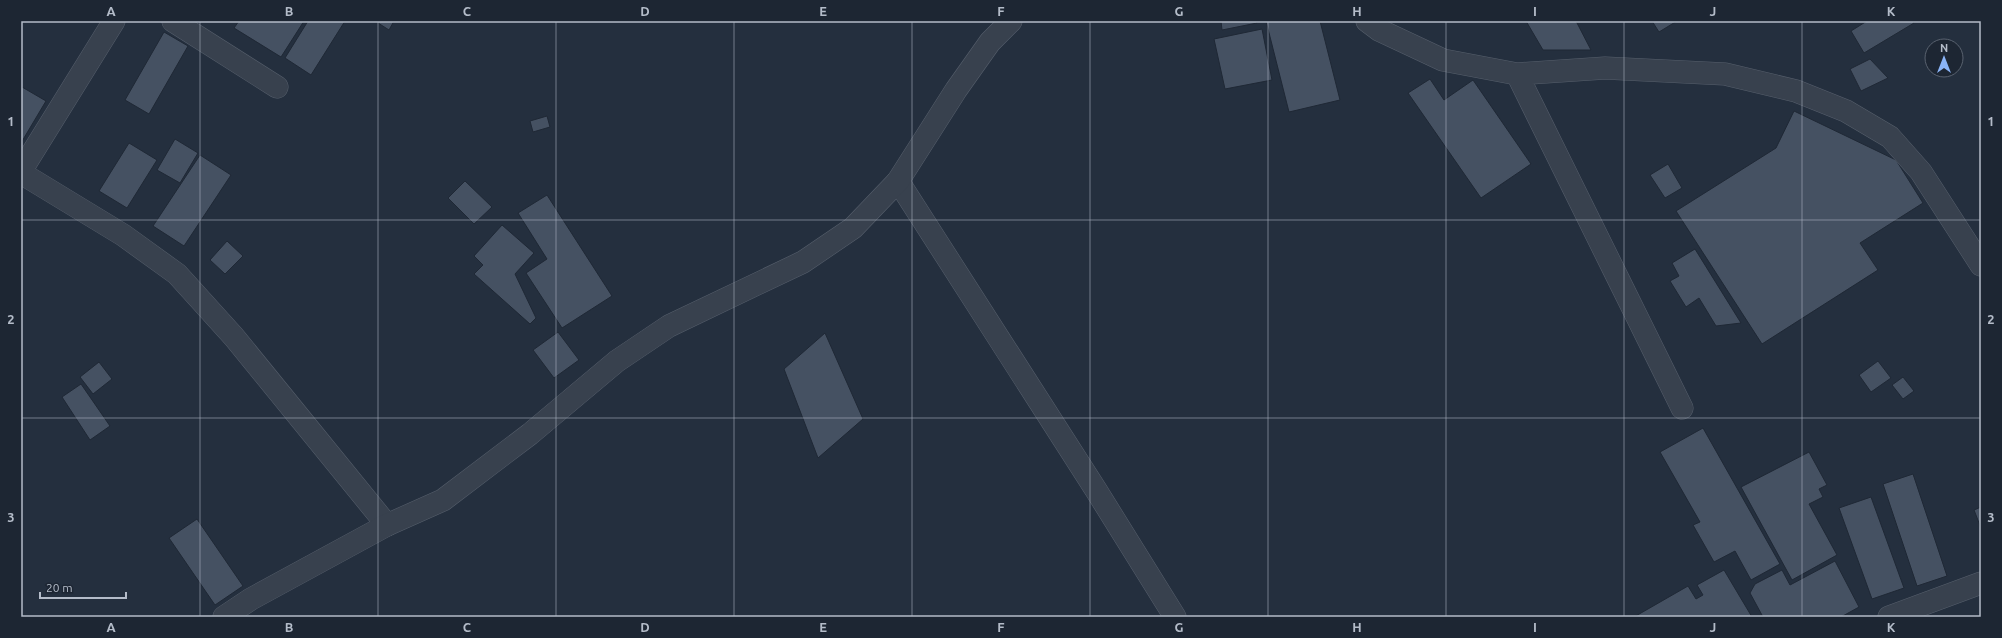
<svg xmlns="http://www.w3.org/2000/svg" width="2002" height="638" font-family="Ubuntu,sans-serif">
<style>
.building{fill:#455162;stroke:#1f2835}
.lines{fill:none;stroke-linecap:round;stroke-linejoin:round}
.minor-casing{stroke:#565f6c;stroke-width:23}
.tertiary-casing{stroke:#565f6c;stroke-width:23}
.minor{stroke:#38414e;stroke-width:22}
.tertiary{stroke:#38414e;stroke-width:22}
.grid{fill:none;stroke:#b4bcc9;stroke-width:1;stroke-opacity:0.55}
.neatline{fill:none;stroke:#b4bcc9;stroke-width:1.5}
.grid-label{font-size:13px;text-anchor:middle;font-weight:bold;fill:#b4bcc9}
</style>
<rect width="100%" height="100%" fill="#242f3e"/>
<!-- building -->
<path class="building" d="M 239,21 L 304,21 L 281,57 L 234,28 Z
M 308,21 L 345,21 L 311,75 L 285,58 Z
M 375,21 L 394,21 L 389,30 Z
M 1221,21 L 1256,21 L 1257,23 L 1222,30 Z
M 1266,21 L 1320,21 L 1340,100 L 1289,112 Z
M 1526,21 L 1576,21 L 1591,50 L 1543,50 Z
M 1652,21 L 1677,21 L 1659,32 Z
M 1867,21 L 1912,21 L 1914,23 L 1864,53 L 1851,31 Z
M 1262,29 L 1272,80 L 1225,89 L 1214,39 Z
M 164,32 L 188,46 L 149,114 L 125,100 Z
M 1870,59 L 1888,78 L 1861,91 L 1850,69 Z
M 1430,79 L 1444,100 L 1473,80 L 1531,164 L 1481,198 L 1408,93 Z
M 22,87 L 46,101 L 21,143 L 21,88 Z
M 1794,111 L 1896,160 L 1923,203 L 1860,243 L 1878,270 L 1762,344 L 1676,211 L 1776,148 Z
M 547,116 L 550,127 L 533,132 L 530,121 Z
M 175,139 L 198,153 L 180,183 L 157,170 Z
M 129,143 L 157,160 L 127,208 L 99,191 Z
M 200,155 L 231,175 L 184,246 L 153,226 Z
M 1668,164 L 1682,188 L 1665,198 L 1650,175 Z
M 465,181 L 492,207 L 474,224 L 448,198 Z
M 547,195 L 612,296 L 562,328 L 526,273 L 547,259 L 518,213 Z
M 502,225 L 534,253 L 515,274 L 536,318 L 530,324 L 474,274 L 483,265 L 474,256 Z
M 227,241 L 243,256 L 225,274 L 210,260 Z
M 1695,249 L 1741,323 L 1716,326 L 1699,298 L 1686,307 L 1670,281 L 1679,276 L 1672,263 Z
M 558,332 L 579,360 L 554,378 L 533,350 Z
M 825,333 L 863,419 L 818,458 L 784,369 Z
M 1878,361 L 1891,378 L 1871,392 L 1859,375 Z
M 99,362 L 112,379 L 93,394 L 80,377 Z
M 1903,377 L 1914,391 L 1903,399 L 1892,385 Z
M 81,384 L 110,426 L 90,440 L 62,397 Z
M 1703,428 L 1780,564 L 1751,580 L 1735,551 L 1714,562 L 1693,525 L 1700,522 L 1660,452 Z
M 1809,452 L 1827,485 L 1819,489 L 1823,497 L 1809,504 L 1837,555 L 1792,580 L 1741,487 Z
M 1913,474 L 1947,576 L 1917,586 L 1883,484 Z
M 1871,497 L 1904,588 L 1872,599 L 1839,508 Z
M 1981,507 L 1981,528 L 1974,510 Z
M 197,519 L 243,586 L 215,605 L 169,538 Z
M 1835,561 L 1859,607 L 1841,617 L 1763,617 L 1750,593 L 1755,584 L 1782,570 L 1790,585 Z
M 1724,570 L 1752,617 L 1634,617 L 1688,586 L 1696,599 L 1703,595 L 1697,585 Z"/>
<g class="lines">
<defs>
<path id="minor" d="M 173,21 L 277,87
M 1367,21 L 1379,30 L 1443,60 L 1517,74 L 1605,68 L 1725,74 L 1796,91 L 1846,111 L 1890,137 L 1921,172 L 1981,265
M 1517,74 L 1682,408
M 21,171 L 114,21
M 21,173 L 123,235 L 177,274 L 234,337 L 387,525
M 898,181 L 1096,490 L 1175,617
M 1889,617 L 1981,583"/>
<path id="tertiary" d="M 224,617 L 251,599 L 387,525 L 443,500 L 530,434 L 617,361 L 669,326 L 803,262 L 853,228 L 898,181 L 956,90 L 990,42 L 1011,21"/>
</defs>
<!-- minor casing -->
<use href="#minor" class="minor-casing"/>
<!-- tertiary casing -->
<use href="#tertiary" class="tertiary-casing"/>
<!-- minor -->
<use href="#minor" class="minor"/>
<!-- tertiary -->
<use href="#tertiary" class="tertiary"/>
</g>
<!-- grid -->
<path class="grid" d="M 200,21 L 200,617M 378,21 L 378,617M 556,21 L 556,617M 734,21 L 734,617M 912,21 L 912,617M 1090,21 L 1090,617M 1268,21 L 1268,617M 1446,21 L 1446,617M 1624,21 L 1624,617M 1802,21 L 1802,617M 21,220 L 1981,220M 21,418 L 1981,418"/>
<!-- border -->
<rect width="2002" height="638" fill="none" stroke="#1d2633" stroke-width="44"/>
<!-- north arrow -->
<g transform="translate(1944 58)"><circle r="19" fill="#1d2633" stroke="#59626f"/>
<path d="M0-3L7 15L0 10L-7 15Z" fill="#8ab4f8"/>
<text y="-6" font-size="11" font-weight="bold" text-anchor="middle" fill="#b4bcc9">N</text>
</g>
<!-- scale -->
<path d="M40 592v6h86v-6" fill="none" stroke="#b4bcc9" stroke-width="2"/>
<text x="46" y="592" font-size="12" fill="#b4bcc9" stroke="#1d2633" stroke-width="3" paint-order="stroke">20 m</text>
<rect x="22" y="22" width="1958" height="594" class="neatline"/>
<g class="grid-label">
<text x="111" y="16">A</text>
<text x="289" y="16">B</text>
<text x="467" y="16">C</text>
<text x="645" y="16">D</text>
<text x="823" y="16">E</text>
<text x="1001" y="16">F</text>
<text x="1179" y="16">G</text>
<text x="1357" y="16">H</text>
<text x="1535" y="16">I</text>
<text x="1713" y="16">J</text>
<text x="1891" y="16">K</text>
<text x="11" y="126">1</text>
<text x="1991" y="126">1</text>
<text x="11" y="324">2</text>
<text x="1991" y="324">2</text>
<text x="11" y="522">3</text>
<text x="1991" y="522">3</text>
<text x="111" y="632">A</text>
<text x="289" y="632">B</text>
<text x="467" y="632">C</text>
<text x="645" y="632">D</text>
<text x="823" y="632">E</text>
<text x="1001" y="632">F</text>
<text x="1179" y="632">G</text>
<text x="1357" y="632">H</text>
<text x="1535" y="632">I</text>
<text x="1713" y="632">J</text>
<text x="1891" y="632">K</text>
</g>
</svg>
